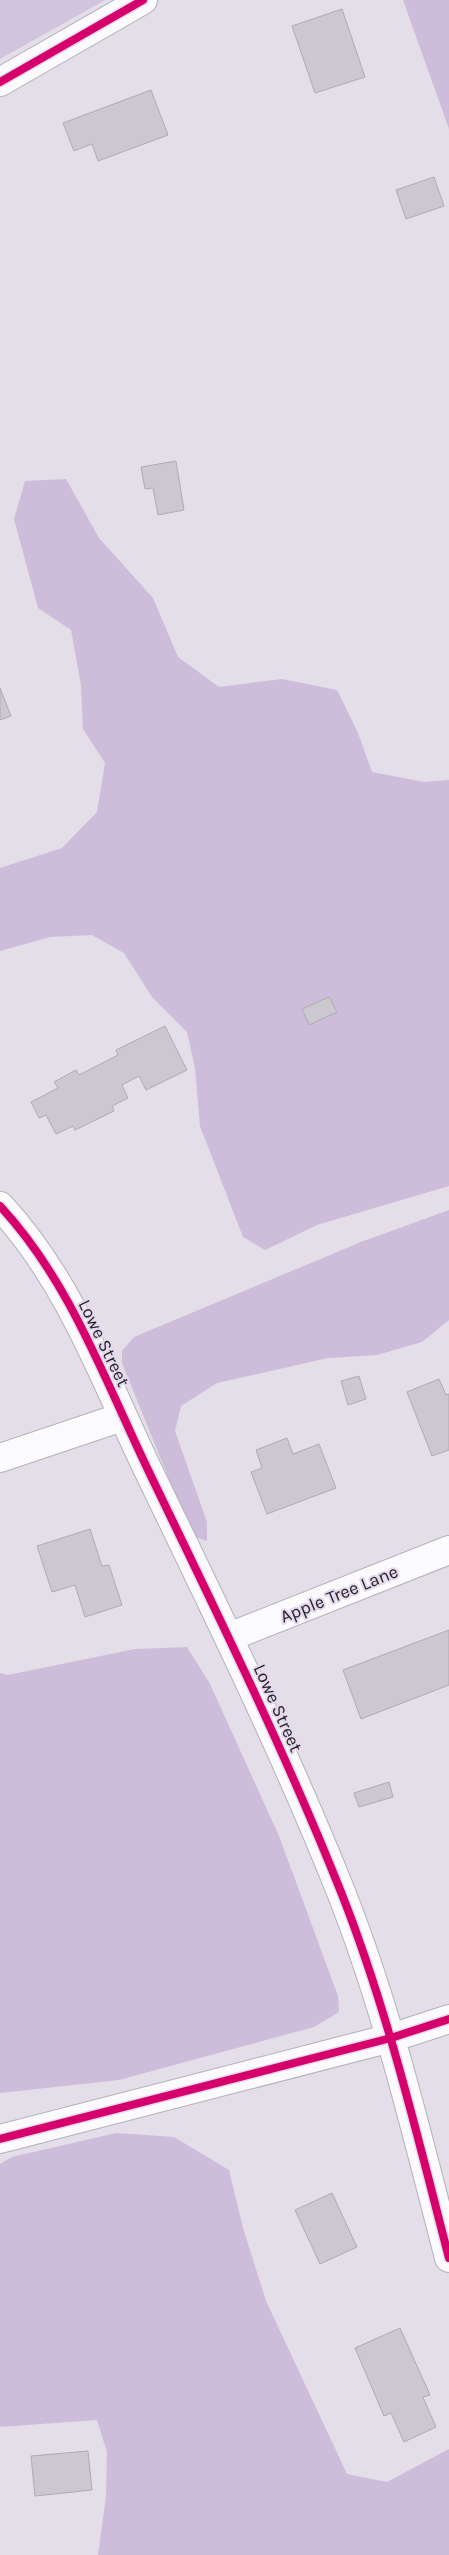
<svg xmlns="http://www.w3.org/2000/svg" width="449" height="2555" font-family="Karla,sans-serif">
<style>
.green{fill:#d1c4dd}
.forest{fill:#cdbcda}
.building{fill:#ccc8d0;stroke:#afabb3}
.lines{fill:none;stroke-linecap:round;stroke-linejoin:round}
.street-casing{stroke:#b4b0b8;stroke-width:30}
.street{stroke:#fbfafc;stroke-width:28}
.cycleway-casing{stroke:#e4d9ed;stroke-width:11}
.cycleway{stroke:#d6006c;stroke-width:8}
.labels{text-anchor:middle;stroke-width:4;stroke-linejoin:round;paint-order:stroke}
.street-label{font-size:18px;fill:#27232a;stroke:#e4d9ed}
</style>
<rect width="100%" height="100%" fill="#e3dee8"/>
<!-- green -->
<path class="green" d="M 0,0 L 105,0 L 0,59 Z"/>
<!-- forest -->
<path class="forest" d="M 403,0 L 449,0 L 449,129 Z
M 66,479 L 99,538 L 153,598 L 178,657 L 219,687 L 282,679 L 337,690 L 358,733 L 372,772 L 424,782 L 449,780 L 449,1186 L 317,1225 L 265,1250 L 243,1237 L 200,1126 L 195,1068 L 187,1032 L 152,997 L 124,953 L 92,935 L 50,937 L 0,951 L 0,868 L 62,848 L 97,812 L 105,763 L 83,729 L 81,685 L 71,630 L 38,608 L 14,519 L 25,481 Z
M 449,1210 L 449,1320 L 422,1342 L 377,1355 L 328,1358 L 217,1383 L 181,1406 L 175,1431 L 207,1522 L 207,1541 L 192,1536 L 122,1363 L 122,1351 L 134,1337 L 361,1242 Z
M 187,1647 L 210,1684 L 279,1836 L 338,1996 L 339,2012 L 314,2027 L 119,2080 L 0,2093 L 0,1673 L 8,1675 L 135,1649 Z
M 116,2133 L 174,2137 L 229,2170 L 243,2228 L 266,2301 L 347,2474 L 387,2482 L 449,2449 L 449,2555 L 98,2555 L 106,2496 L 107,2452 L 97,2420 L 0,2427 L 0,2164 L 12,2157 Z"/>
<!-- building -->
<path class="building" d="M 342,9 L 365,77 L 315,93 L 292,26 Z
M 151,90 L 168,135 L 98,161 L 92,144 L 74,151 L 63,123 Z
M 434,177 L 444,206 L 406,219 L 396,190 Z
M 176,461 L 184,510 L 158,515 L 153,488 L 145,489 L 141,467 Z
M 0,688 L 11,716 L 0,720 Z
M 329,997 L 337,1012 L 309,1025 L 302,1009 Z
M 165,1026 L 187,1070 L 146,1090 L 139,1076 L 122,1085 L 128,1098 L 112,1106 L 114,1111 L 75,1130 L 73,1126 L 56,1134 L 46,1115 L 39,1118 L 31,1102 L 58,1088 L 54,1082 L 76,1070 L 79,1075 L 118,1055 L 116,1050 Z
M 359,1376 L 366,1399 L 348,1405 L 341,1381 Z
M 439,1379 L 446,1395 L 449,1394 L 449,1450 L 432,1456 L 407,1392 Z
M 287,1438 L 293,1454 L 319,1444 L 336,1488 L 267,1514 L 251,1472 L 262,1468 L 256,1450 Z
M 90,1529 L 102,1566 L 109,1565 L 122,1605 L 85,1617 L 75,1585 L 52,1592 L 37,1546 Z
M 449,1630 L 449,1685 L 361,1719 L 343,1670 Z
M 389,1782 L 393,1797 L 359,1807 L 354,1793 Z
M 332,2193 L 357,2247 L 320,2264 L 295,2210 Z
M 400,2328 L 430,2395 L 423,2397 L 436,2427 L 404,2442 L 391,2413 L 384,2416 L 355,2348 Z
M 88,2451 L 92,2490 L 35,2496 L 31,2456 Z"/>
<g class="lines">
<defs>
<path id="street" d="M 0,82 L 143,0
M 0,1206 C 70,1281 105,1381 149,1472 C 216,1611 284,1749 341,1892 C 388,2011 417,2135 449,2258
M 0,1458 L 122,1417
M 229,1637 L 449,1550
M 0,2139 L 391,2038 L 449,2019"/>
</defs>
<!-- street casing -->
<use href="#street" class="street-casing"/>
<!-- street -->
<use href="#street" class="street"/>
<defs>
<path id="cycleway" d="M 0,82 L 143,0
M 0,1206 C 70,1281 105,1381 149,1472 C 216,1611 284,1749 341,1892 C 388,2011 417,2135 449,2258
M 0,2139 L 391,2038 L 449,2019"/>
</defs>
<!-- cycleway casing -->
<use href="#cycleway" class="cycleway-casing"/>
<!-- cycleway -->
<use href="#cycleway" class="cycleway"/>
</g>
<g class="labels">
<!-- street labels -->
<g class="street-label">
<text transform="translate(104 1343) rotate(64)" y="6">Lowe Street</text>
<text transform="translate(339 1594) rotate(-22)" y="6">Apple Tree Lane</text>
<text transform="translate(278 1708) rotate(66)" y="6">Lowe Street</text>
</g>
</g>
</svg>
